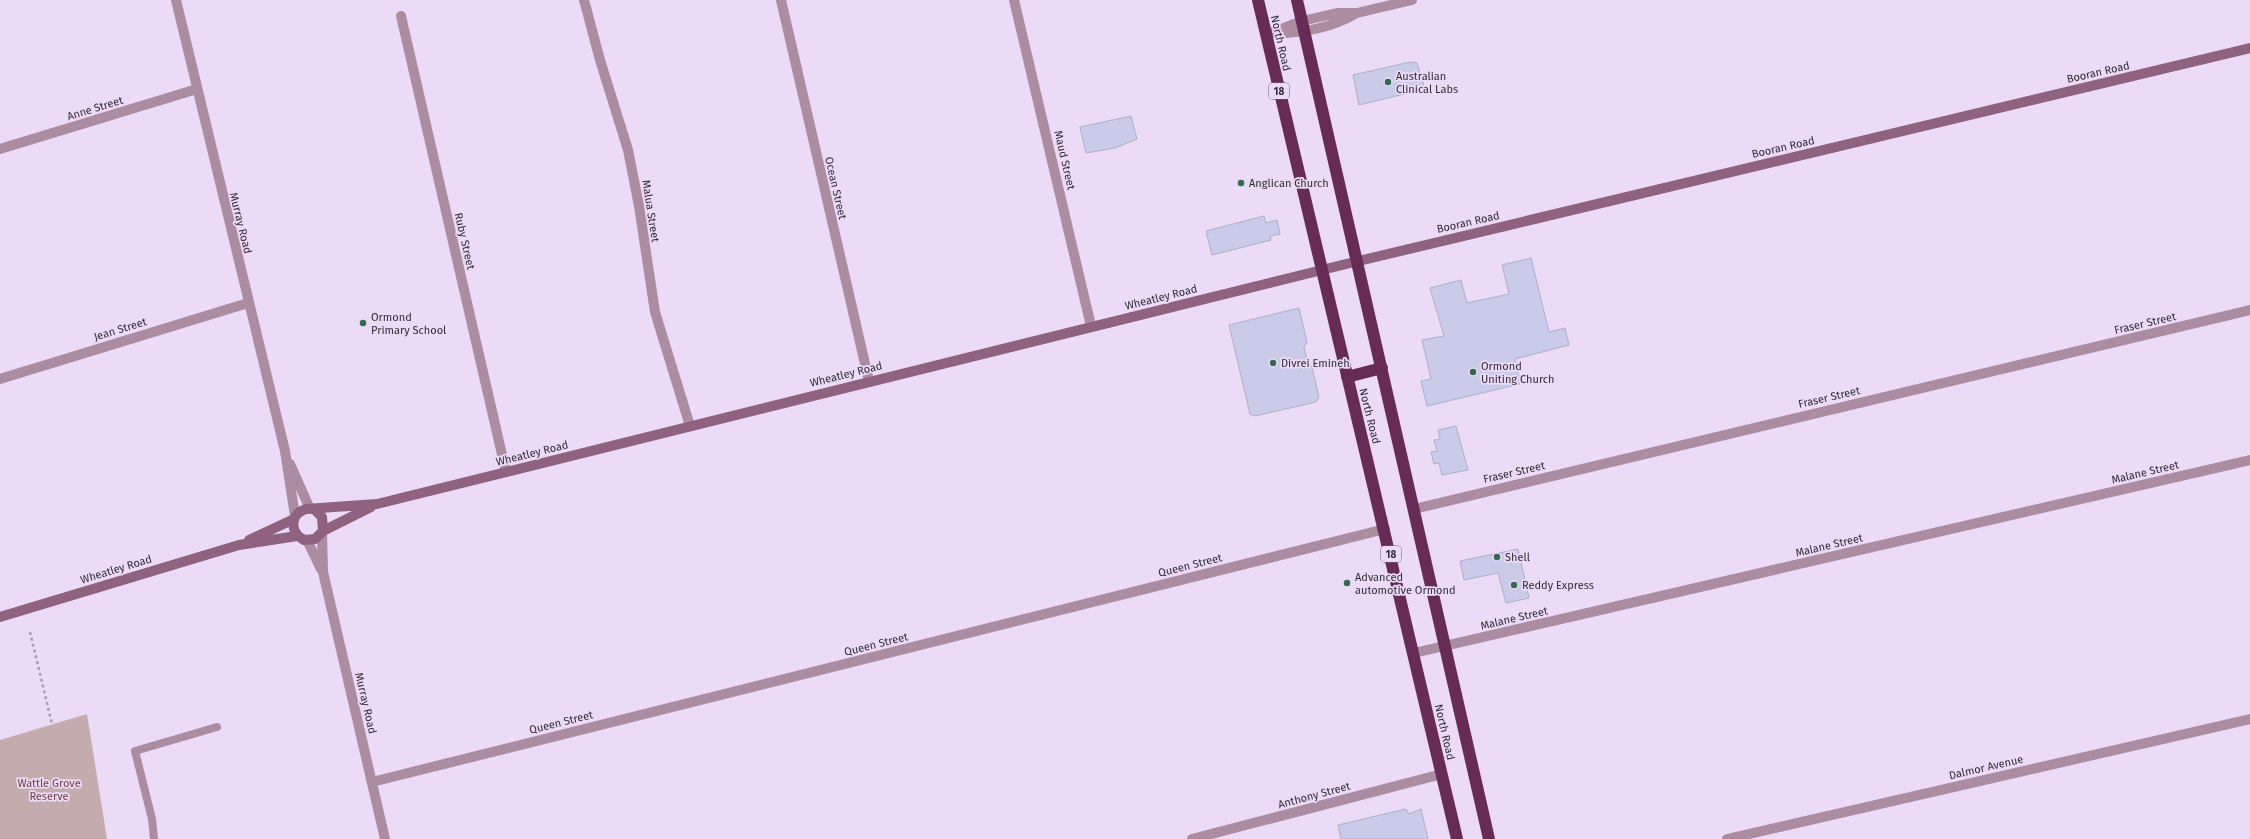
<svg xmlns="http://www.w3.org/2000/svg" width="2250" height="839" font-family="'Fira Sans',sans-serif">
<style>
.green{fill:#c4abae}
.building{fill:#c9cbe9;stroke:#adafca}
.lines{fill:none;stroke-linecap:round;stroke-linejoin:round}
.path{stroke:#aa9eb3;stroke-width:2.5;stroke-dasharray:3 3;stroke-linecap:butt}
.lane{stroke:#ab8ca0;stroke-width:8}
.street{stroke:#ab8ca0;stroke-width:10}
.secondary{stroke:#8f637f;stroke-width:10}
.highway{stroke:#672b55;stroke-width:12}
.poi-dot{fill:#326a52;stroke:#ebdbf6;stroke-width:1.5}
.labels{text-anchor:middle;stroke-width:3.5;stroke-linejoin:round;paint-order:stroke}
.shield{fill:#ebdbf6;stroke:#6a6070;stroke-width:1}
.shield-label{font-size:10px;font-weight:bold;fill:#322c36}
.street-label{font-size:11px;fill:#322c36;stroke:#ebdbf6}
.poi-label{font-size:11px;fill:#322c36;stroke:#ebdbf6;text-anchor:start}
.park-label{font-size:11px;fill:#734048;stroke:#ebdbf6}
</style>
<rect width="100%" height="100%" fill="#ebdbf6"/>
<!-- green -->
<path class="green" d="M 87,714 L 107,839 L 0,839 L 0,740 Z"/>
<!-- building -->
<path class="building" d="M 1410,62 L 1417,63 L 1425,89 L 1359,105 L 1353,75 Z
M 1131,116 L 1137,139 L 1115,148 L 1086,153 L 1080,127 Z
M 1264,216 L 1266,223 L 1277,220 L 1280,234 L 1270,236 L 1271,240 L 1212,255 L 1206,231 Z
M 1531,258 L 1549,332 L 1565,328 L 1569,345 L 1515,359 L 1520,384 L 1427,406 L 1421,381 L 1431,379 L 1422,340 L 1444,336 L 1430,288 L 1461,280 L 1467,303 L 1509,294 L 1502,265 Z
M 1299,308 L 1307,342 L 1304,347 L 1308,365 L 1312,367 L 1319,397 L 1316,402 L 1255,416 L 1250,414 L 1229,325 Z
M 1456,426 L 1468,470 L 1442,475 L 1439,463 L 1434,464 L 1431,452 L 1437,451 L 1434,440 L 1440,439 L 1438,430 Z
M 1518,549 L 1529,598 L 1506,603 L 1498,573 L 1464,580 L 1460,561 Z
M 1406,809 L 1409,814 L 1421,809 L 1428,839 L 1341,839 L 1338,825 Z"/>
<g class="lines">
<!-- path -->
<path class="path" d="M 30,632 L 52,724"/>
<!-- lane -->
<path class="lane" d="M 154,839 L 152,819 L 135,751 L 217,727"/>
<!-- street -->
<path class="street" d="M 176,0 L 285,451 L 295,516
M 584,0 L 600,60 L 628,150 L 639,206 L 655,312 L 690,426
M 781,0 L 869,381
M 1014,0 L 1091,326
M 401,16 L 506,472
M 1277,34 C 1305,32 1331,28 1355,14
M 1266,35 L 1302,21 L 1337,13 L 1357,13 L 1412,0
M 0,149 L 197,89
M 0,379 L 248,303
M 290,464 L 310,509
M 1414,509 L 2250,310
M 322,533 L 323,572 L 385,839
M 307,540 L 321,569
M 1414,653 L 2250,460
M 372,782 L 1385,529
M 1192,839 L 1442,774
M 1727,839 L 2250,719"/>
<!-- secondary -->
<path class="secondary" d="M 315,510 L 322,517 L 323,531 L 315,539 L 304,540 C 289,532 290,514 306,509 L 377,504 L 1342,265 L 2250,48
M 323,531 L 371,507
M 249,540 L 294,519
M 0,617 L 239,545 L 297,536"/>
<!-- highway -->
<path class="highway" d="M 1258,0 L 1457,839
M 1297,0 L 1489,839
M 1347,377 L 1382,368"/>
</g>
<!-- markers -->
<g class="poi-dot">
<circle cx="1388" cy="82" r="4"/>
<circle cx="1241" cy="183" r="4"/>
<circle cx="363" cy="323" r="4"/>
<circle cx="1273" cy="363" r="4"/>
<circle cx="1473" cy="372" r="4"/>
<circle cx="1497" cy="557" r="4"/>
<circle cx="1347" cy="583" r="4"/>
<circle cx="1514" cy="585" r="4"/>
</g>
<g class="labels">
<!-- shield labels -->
<g class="shield">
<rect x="1269" y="83" width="20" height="16" rx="3"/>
<rect x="1381" y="546" width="20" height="16" rx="3"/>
</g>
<g class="shield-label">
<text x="1279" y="95">18</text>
<text x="1391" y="558">18</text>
</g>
<!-- street labels -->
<g class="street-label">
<text transform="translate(1281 43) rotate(77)" y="4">North Road</text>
<text transform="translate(2098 72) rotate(-13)" y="4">Booran Road</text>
<text transform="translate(95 108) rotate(-17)" y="4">Anne Street</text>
<text transform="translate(1783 147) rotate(-13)" y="4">Booran Road</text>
<text transform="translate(1065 160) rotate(77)" y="4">Maud Street</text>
<text transform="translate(836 188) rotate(77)" y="4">Ocean Street</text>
<text transform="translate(651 211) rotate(81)" y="4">Malua Street</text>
<text transform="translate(1468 222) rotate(-13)" y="4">Booran Road</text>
<text transform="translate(241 223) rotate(76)" y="4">Murray Road</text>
<text transform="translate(465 241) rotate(77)" y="4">Ruby Street</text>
<text transform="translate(1161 297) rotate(-14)" y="4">Wheatley Road</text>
<text transform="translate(2145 323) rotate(-13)" y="4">Fraser Street</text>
<text transform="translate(120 329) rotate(-17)" y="4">Jean Street</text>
<text transform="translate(846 374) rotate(-14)" y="4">Wheatley Road</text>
<text transform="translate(1829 397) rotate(-13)" y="4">Fraser Street</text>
<text transform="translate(1370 416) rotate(76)" y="4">North Road</text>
<text transform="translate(532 453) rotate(-14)" y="4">Wheatley Road</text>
<text transform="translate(1514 472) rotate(-13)" y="4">Fraser Street</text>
<text transform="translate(2145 472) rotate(-13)" y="4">Malane Street</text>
<text transform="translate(1829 545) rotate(-13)" y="4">Malane Street</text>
<text transform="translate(1190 565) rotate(-14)" y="4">Queen Street</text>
<text transform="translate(116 569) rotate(-17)" y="4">Wheatley Road</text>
<text transform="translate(1514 618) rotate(-13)" y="4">Malane Street</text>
<text transform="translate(876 644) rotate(-14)" y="4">Queen Street</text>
<text transform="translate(366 703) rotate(77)" y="4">Murray Road</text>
<text transform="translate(561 722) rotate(-14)" y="4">Queen Street</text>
<text transform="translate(1445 732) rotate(77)" y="4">North Road</text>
<text transform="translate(1986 767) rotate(-13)" y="4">Dalmor Avenue</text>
<text transform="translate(1314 795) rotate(-15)" y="4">Anthony Street</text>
</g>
<!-- poi labels -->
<g class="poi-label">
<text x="1396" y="80">Australian<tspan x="1396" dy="13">Clinical Labs</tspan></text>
<text x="1249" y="187">Anglican Church</text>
<text x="371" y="321">Ormond<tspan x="371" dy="13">Primary School</tspan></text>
<text x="1281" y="367">Divrei Emineh</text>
<text x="1481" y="370">Ormond<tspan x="1481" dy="13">Uniting Church</tspan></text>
<text x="1505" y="561">Shell</text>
<text x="1355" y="581">Advanced<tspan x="1355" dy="13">automotive Ormond</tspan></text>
<text x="1522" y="589">Reddy Express</text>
</g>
<!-- park labels -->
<g class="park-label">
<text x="49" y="787">Wattle Grove<tspan x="49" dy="13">Reserve</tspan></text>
</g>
</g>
</svg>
